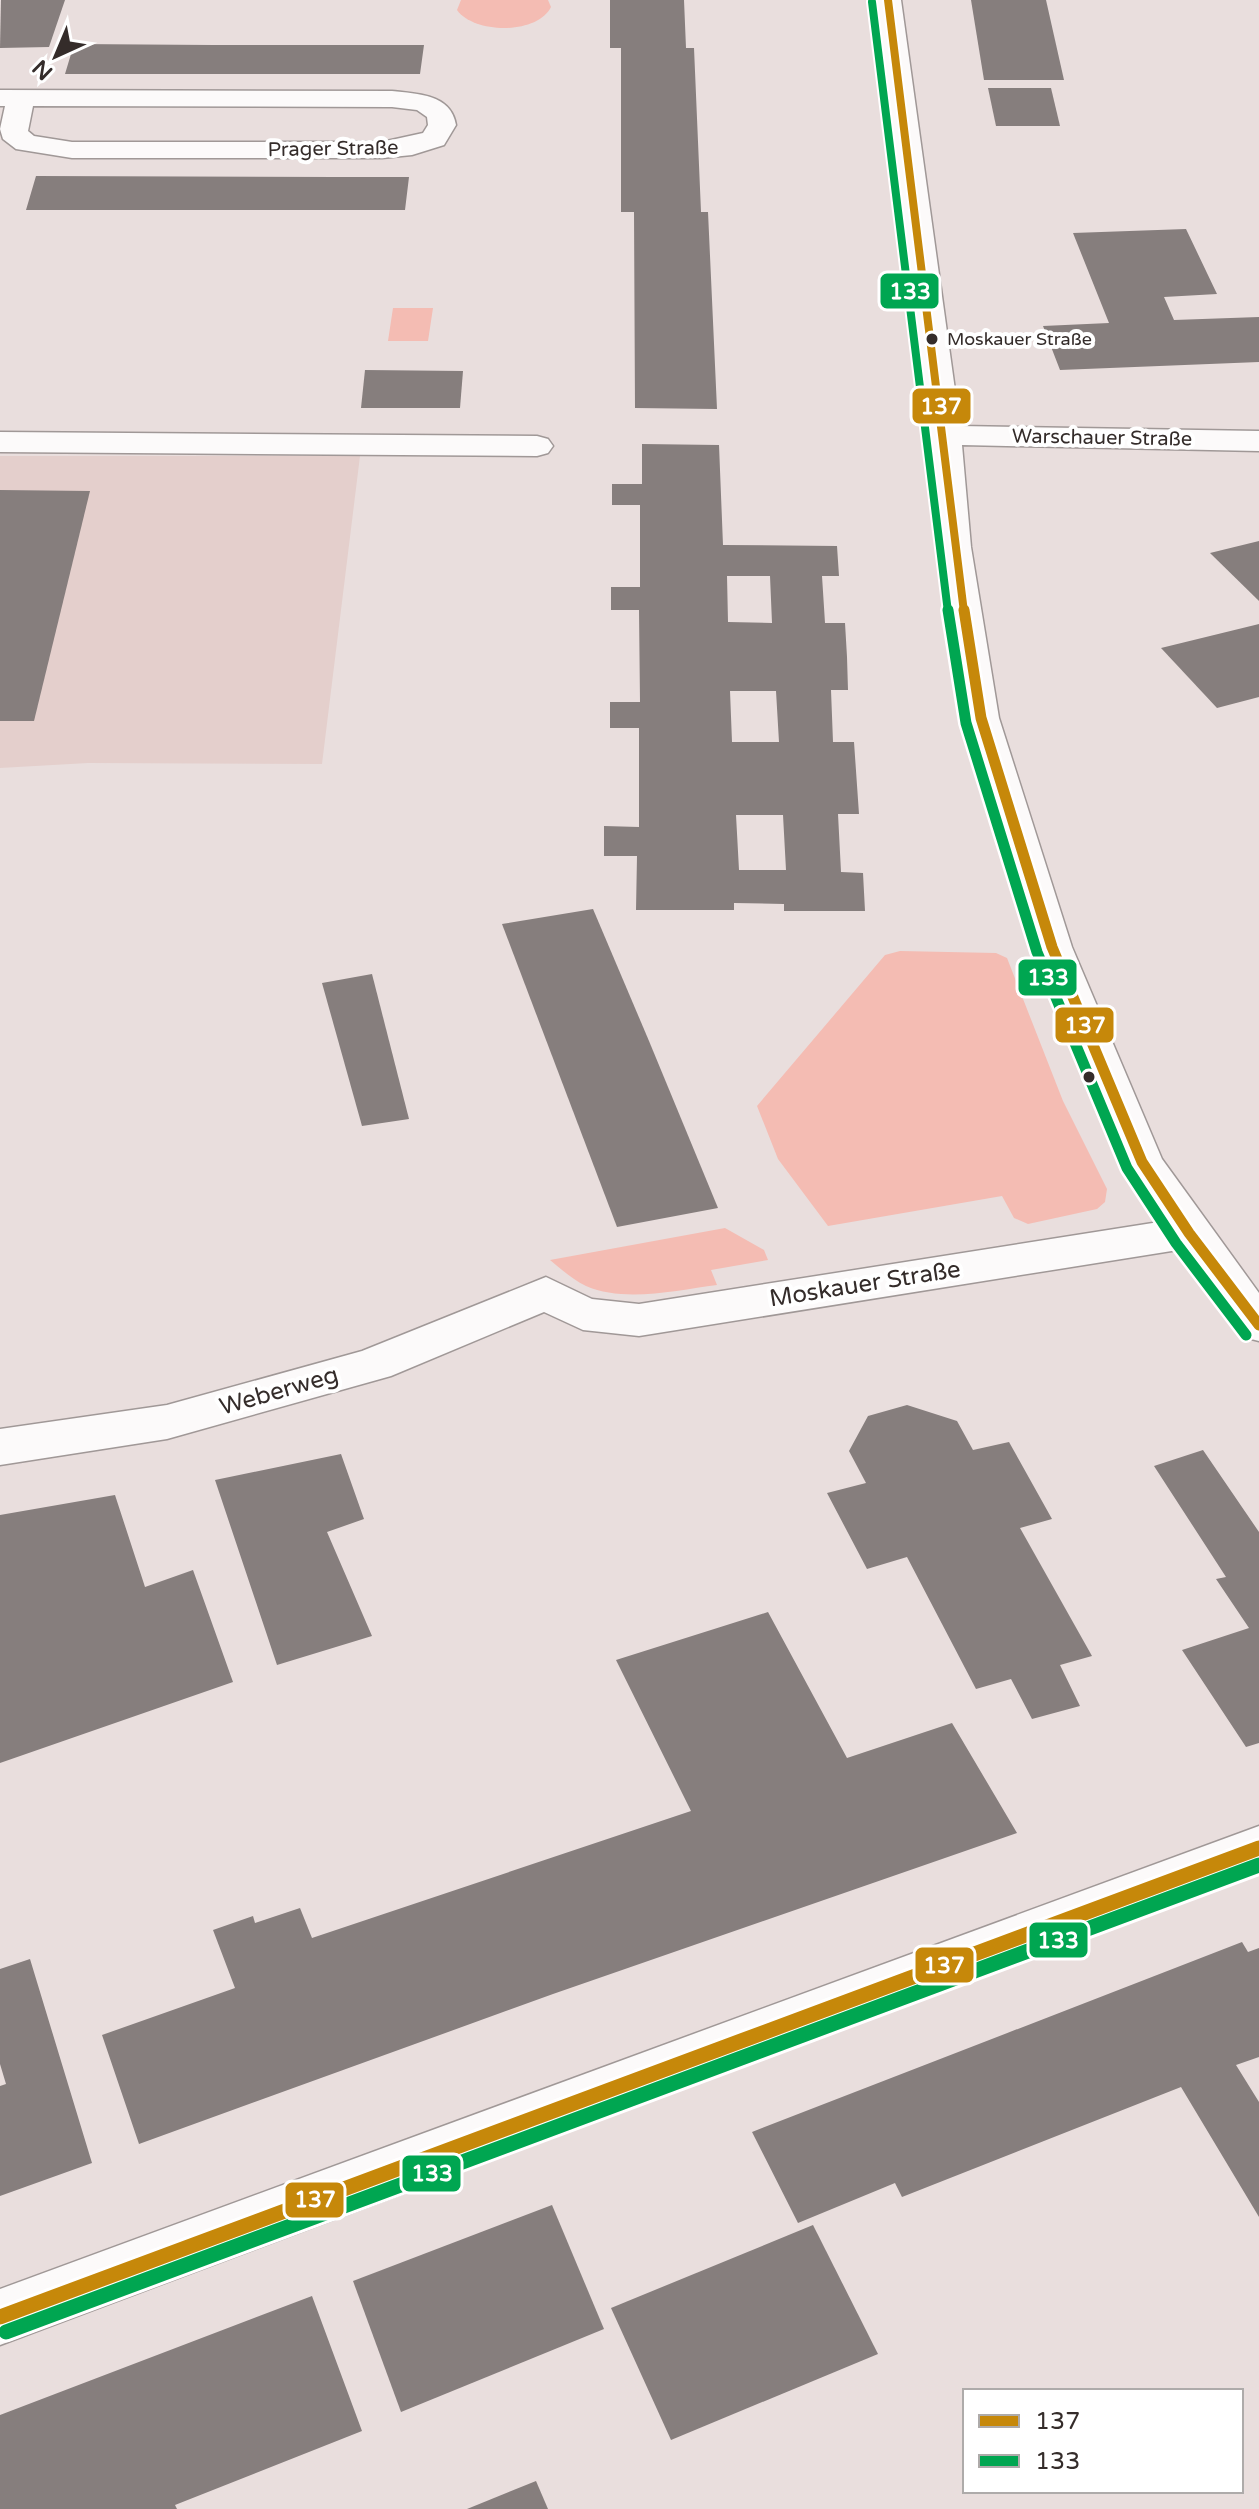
<svg xmlns="http://www.w3.org/2000/svg" width="1259" height="2509" font-family="'Varela Round',sans-serif">
<style>
.built{fill:#e4cfcc}
.green{fill:#f4bcb3}
.building{fill:#867e7d;fill-rule:evenodd}
.lines{fill:none;stroke-linecap:round;stroke-linejoin:round}
.minor-casing{stroke:#a09897;stroke-width:3}
.minor{fill:#fcfafa;fill-rule:evenodd}
.bus-1-far2-casing{stroke:#fff;stroke-width:12}
.bus-1-far1-casing{stroke:#fff;stroke-width:16}
.bus-1-casing{stroke:#fff;stroke-width:21}
.bus-2-far2-casing{stroke:#fff;stroke-width:12}
.bus-2-far1-casing{stroke:#fff;stroke-width:16}
.bus-2-casing{stroke:#fff;stroke-width:21}
.bus-1-far2{stroke:#c6880a;stroke-width:8}
.bus-1-far1{stroke:#c6880a;stroke-width:11}
.bus-1{stroke:#c6880a;stroke-width:15}
.bus-2-far2{stroke:#00a651;stroke-width:8}
.bus-2-far1{stroke:#00a651;stroke-width:11}
.bus-2{stroke:#00a651;stroke-width:15}
.bus-dot{fill:#342c2a;stroke:#fff;stroke-width:3}
.labels{text-anchor:middle;dominant-baseline:central;stroke-width:8;stroke-linejoin:round;paint-order:stroke}
.far-bus-label{font-size:18px;fill:#342c2a;stroke:#fff;text-anchor:start}
.far-street-label{font-size:20px;fill:#342c2a;stroke:#fff}
.street-label{font-size:24px;fill:#342c2a;stroke:#fff}
.line-badge{stroke:#fff;stroke-width:3}
.badge-label{font-size:22px;text-anchor:middle;font-weight:bold;fill:#fff}
</style>
<rect width="100%" height="100%" fill="#e9dedd"/>
<polygon class="built" points="0,456 360,456 322,764 88,763 0,768"/>
<g class="green">
<path d="M461 0H548L551 7C537 35 474 34 457 10Z"/>
<polygon points="393,308 433,308 428,341 388,341"/>
<polygon points="900,951 996,953 1007,958 1063,1101 1107,1189 1105,1202 1097,1209 1028,1224 1014,1218 1002,1196 828,1226 778,1159 757,1106 885,955"/>
<path d="M725 1228 764 1250 768 1260 711 1270 717 1285C677 1290 625 1303 586 1286 573 1280 561 1269 550 1260Z"/>
</g>
<g class="building">
<polygon points="1,0 65,0 49,47 0,48"/>
<polygon points="610,0 684,0 686,48 694,48 701,212 708,212 717,409 635,408 634,212 621,212 621,48 610,48"/>
<polygon points="971,0 1046,0 1064,80 984,80"/>
<polygon points="74,44 212,45 424,45 420,74 65,74"/>
<polygon points="988,88 1051,88 1060,126 996,126"/>
<polygon points="36,176 334,177 409,177 405,210 26,210"/>
<polygon points="1186,229 1217,294 1164,297 1174,320 1259,317 1259,362 1060,370 1043,326 1109,323 1073,233"/>
<polygon points="365,370 463,371 460,408 361,408"/>
<path d="M642 444 719 445 723 545 837 546 839 576H822L825 623H845L847 657 848 690H831L833 742H854L859 814H838L841 872 863 873 865 911H784V904L734 903V910H636L637 856H604V826L639 827V728H610V702H640L639 610H611V587H640V505H612V484H642ZM727 576H770L772 623 728 622ZM730 691H776L779 742H732ZM736 815H783L786 870H739Z"/>
<polygon points="0,490 90,491 34,721 0,721"/>
<polygon points="1259,541 1259,601 1210,553"/>
<polygon points="1259,624 1259,697 1217,708 1161,648"/>
<polygon points="593,909 649,1041 718,1208 617,1227 502,924"/>
<polygon points="372,974 409,1119 362,1126 322,983"/>
<polygon points="907,1405 957,1421 973,1450 1009,1442 1052,1519 1020,1528 1092,1656 1060,1665 1080,1706 1032,1719 1011,1679 976,1689 907,1557 867,1569 827,1493 866,1483 849,1451 868,1416"/>
<polygon points="1203,1450 1259,1532 1259,1743 1246,1747 1182,1650 1249,1628 1216,1579 1226,1577 1154,1466"/>
<polygon points="341,1454 364,1519 327,1532 372,1636 277,1665 215,1480"/>
<polygon points="115,1495 145,1587 193,1570 233,1682 0,1763 0,1515"/>
<polygon points="768,1612 847,1758 952,1723 1017,1833 553,1994 139,2144 102,2035 235,1988 213,1930 253,1916 255,1923 300,1908 312,1938 691,1811 616,1660"/>
<polygon points="1242,1942 1248,1952 1259,1948 1259,2057 1236,2065 1259,2102 1259,2217 1181,2087 902,2197 895,2183 798,2223 752,2132"/>
<polygon points="30,1959 92,2163 0,2196 0,2086 6,2084 0,2064 0,1969"/>
<polygon points="552,2205 604,2329 401,2412 353,2281"/>
<polygon points="813,2225 878,2354 671,2440 611,2308"/>
<polygon points="312,2296 362,2431 175,2505 177,2509 0,2509 0,2415"/>
<polygon points="536,2481 548,2509 467,2509"/>
</g>
<g class="lines">
<defs>
<g id="minor">
<polygon points="875,0 901,0 960,426 1259,431 1259,451 962,445 971,547 999,718 1072,947 1162,1159 1259,1293 1259,1341 1243,1337 1178,1250 639,1336 583,1330 544,1312 391,1376 167,1439 0,1465 0,1429 167,1405 362,1351 546,1277 592,1299 639,1304 1159,1222 1121,1162 1032,947 963,718 937,547 929,435"/>
<path d="M0 90 392 91C418 94 451 94 456 125L444 145 412 155 382 158H72L16 149 3 139 0 129 5 106H0ZM33 106 392 107 417 110 427 117 428 125 423 133 382 142H72L34 136 28 131Z"/>
<polygon points="0,432 537,436 548,439 553,446 548,453 537,456 0,452"/>
<polygon points="1259,1826 1259,1871 0,2345 0,2289"/>
</g>
</defs>
<use href="#minor" class="minor-casing"/>
<use href="#minor" class="minor"/>
<defs>
<polyline id="bus-1-far2" points="888,0 964,612"/>
<polyline id="bus-1-far1" points="964,610 981,718 1052,947 1142,1162 1189,1233 1259,1325"/>
<polyline id="bus-1" points="0,2317 1259,1848"/>
<polyline id="bus-2-far2" points="872,2 948,612"/>
<polyline id="bus-2-far1" points="948,610 966,723 1037,952 1127,1168 1176,1243 1246,1335"/>
<polyline id="bus-2" points="6,2332 1259,1865"/>
</defs>
<use href="#bus-1-far2" class="bus-1-far2-casing"/>
<use href="#bus-1-far1" class="bus-1-far1-casing"/>
<use href="#bus-1" class="bus-1-casing"/>
<use href="#bus-2-far2" class="bus-2-far2-casing"/>
<use href="#bus-2-far1" class="bus-2-far1-casing"/>
<use href="#bus-2" class="bus-2-casing"/>
<use href="#bus-1-far2" class="bus-1-far2"/>
<use href="#bus-1-far1" class="bus-1-far1"/>
<use href="#bus-1" class="bus-1"/>
<use href="#bus-2-far2" class="bus-2-far2"/>
<use href="#bus-2-far1" class="bus-2-far1"/>
<use href="#bus-2" class="bus-2"/>
</g>
<g class="bus-dot">
<circle cx="932" cy="339" r="7"/>
<circle cx="1089" cy="1077" r="7"/>
</g>
<g class="labels">
<g class="far-bus-label">
<text x="947" y="339">Moskauer Straße</text>
</g>
<g class="far-street-label">
<text transform="translate(333 149) rotate(-1)">Prager Straße</text>
<text transform="translate(1102 438) rotate(1)">Warschauer Straße</text>
</g>
<g class="street-label">
<text transform="translate(865 1284) rotate(-9)">Moskauer Straße</text>
<text transform="translate(279 1391) rotate(-16)">Weberweg</text>
</g>
</g>
<g class="line-badge">
<rect x="879" y="272" width="61" height="38" rx="8" fill="#00a651"/>
<rect x="911" y="387" width="61" height="38" rx="8" fill="#c6880a"/>
<rect x="1017" y="958" width="61" height="39" rx="8" fill="#00a651"/>
<rect x="1054" y="1006" width="61" height="38" rx="8" fill="#c6880a"/>
<rect x="1028" y="1921" width="61" height="38" rx="8" fill="#00a651"/>
<rect x="914" y="1946" width="61" height="38" rx="8" fill="#c6880a"/>
<rect x="401" y="2154" width="61" height="39" rx="8" fill="#00a651"/>
<rect x="284" y="2181" width="61" height="38" rx="8" fill="#c6880a"/>
</g>
<g class="badge-label">
<text x="910" y="299">133</text>
<text x="941" y="414">137</text>
<text x="1048" y="985">133</text>
<text x="1085" y="1033">137</text>
<text x="1058" y="1948">133</text>
<text x="944" y="1973">137</text>
<text x="432" y="2181">133</text>
<text x="315" y="2207">137</text>
</g>
<rect x="963" y="2389" width="280" height="104" fill="#ffffff" stroke="#aeabaa" stroke-width="2"/>
<rect x="979" y="2415" width="40" height="12" fill="#c6880a" stroke="#aeabaa" stroke-width="2"/>
<text x="1035" y="2429" font-size="24" fill="#342c2a">137</text>
<rect x="979" y="2455" width="40" height="12" fill="#00a651" stroke="#aeabaa" stroke-width="2"/>
<text x="1035" y="2469" font-size="24" fill="#342c2a">133</text>
<g transform="translate(56 56) rotate(224)" stroke="#ffffff" stroke-width="6" paint-order="stroke">
<path d="M0-6L14 30L0 20L-14 30Z" fill="#342c2a"/>
<text y="-12" font-size="22" font-weight="bold" text-anchor="middle" fill="#342c2a">N</text>
</g>
</svg>
